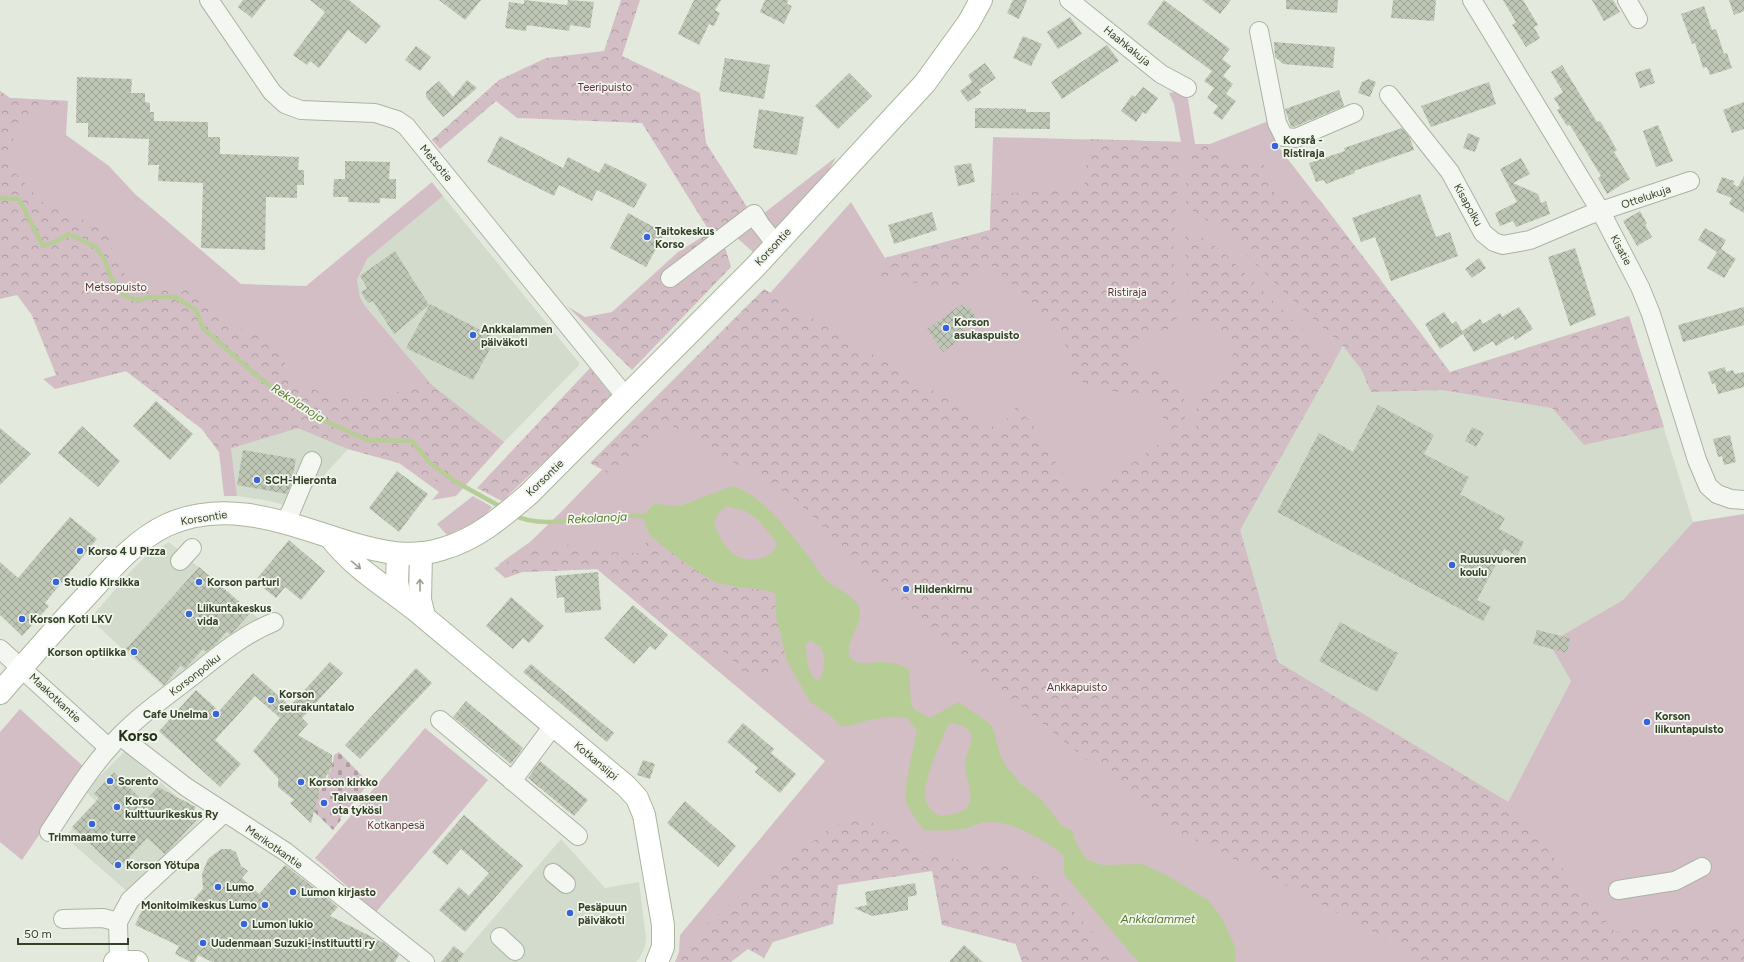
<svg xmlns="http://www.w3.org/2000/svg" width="1744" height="962" font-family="Figtree,sans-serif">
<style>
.built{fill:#d3dbcc}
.green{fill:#d4bec6}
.forest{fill:url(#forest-crowns)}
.cemetery{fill:url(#cemetery-stones)}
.water{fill:#b7cd96;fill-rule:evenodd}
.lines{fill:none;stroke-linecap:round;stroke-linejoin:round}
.stream{stroke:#b7cd96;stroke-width:4.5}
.building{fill:url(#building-cross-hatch)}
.minor-casing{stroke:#abb3a3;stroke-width:20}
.major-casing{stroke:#aab69c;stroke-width:24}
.minor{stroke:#f4f7f1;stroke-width:18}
.major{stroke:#fff;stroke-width:22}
.oneway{stroke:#99a092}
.poi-dot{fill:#3763da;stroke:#f2f6ee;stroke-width:1.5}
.labels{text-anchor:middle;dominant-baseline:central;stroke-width:3.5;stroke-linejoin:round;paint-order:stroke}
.street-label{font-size:11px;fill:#334126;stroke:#f2f6ee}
.park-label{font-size:11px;fill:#5e3240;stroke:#f2f6ee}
.poi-label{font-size:11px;font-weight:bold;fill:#334126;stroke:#f2f6ee;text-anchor:start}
.water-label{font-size:12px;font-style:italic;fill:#58792c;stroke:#f2f6ee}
.district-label{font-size:15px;font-weight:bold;fill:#243218;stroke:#f2f6ee}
</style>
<defs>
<pattern id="forest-crowns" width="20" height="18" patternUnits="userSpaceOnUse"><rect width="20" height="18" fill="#d4bec6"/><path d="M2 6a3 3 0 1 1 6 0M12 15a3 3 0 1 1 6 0" fill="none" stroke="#ad9ca1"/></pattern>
<pattern id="cemetery-stones" width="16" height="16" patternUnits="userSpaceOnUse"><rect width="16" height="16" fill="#d4bec6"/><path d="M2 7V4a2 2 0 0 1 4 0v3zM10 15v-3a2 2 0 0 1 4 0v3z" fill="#ad9ca1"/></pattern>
<pattern id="building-cross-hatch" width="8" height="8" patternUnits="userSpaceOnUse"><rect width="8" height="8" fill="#bec6b5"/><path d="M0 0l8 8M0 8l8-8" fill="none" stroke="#9ba293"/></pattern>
</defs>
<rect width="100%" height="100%" fill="#e4e9de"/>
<g class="built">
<polygon points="443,196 580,364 504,442 433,386 365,306 360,297 357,280 367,259"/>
<polygon points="1381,280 1450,372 1629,316 1693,522 1623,600 1549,643 1571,681 1508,802 1278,662 1240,530 1293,433"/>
<polygon points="298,428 348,449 294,508 270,501 237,496 231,448"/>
<polygon points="169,542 258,618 164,687 90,619 130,572 145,557"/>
<polygon points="125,751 184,803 205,815 129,893 65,837 97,802 87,793 97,779"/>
<polygon points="561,839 605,888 639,882 646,937 645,947 639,959 636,962 456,962"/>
</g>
<g class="green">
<polygon points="0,91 10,98 68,101 66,135 109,166 135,194 241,284 306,286 432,182 443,196 367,259 357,280 360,297 365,306 433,386 504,442 456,496 432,500 439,492 399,463 348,449 298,428 231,448 237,496 224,496 219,452 202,429 126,371 55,389 43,379 60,374 63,357 17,295 0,299"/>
<polygon points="1183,91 1188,99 1195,144 1210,144 1271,120 1277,145 1381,280 1293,433 1240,530 1278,662 1508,802 1571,681 1549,643 1623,600 1693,522 1744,514 1744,962 1022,962 989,865 808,851 730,962 675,962 679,952 680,935 825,761 597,569 522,572 505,578 499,564 530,542 561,512 741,326 851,202 885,258 990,230 993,137 1181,142 1174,104 1169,93"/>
<polygon points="836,157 826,176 774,229 763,214"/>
<polygon points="749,226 766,239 753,252 736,237"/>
<polygon points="473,496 492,507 481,520 447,535 437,524"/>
<polygon points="20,709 85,768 22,860 0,842 0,732"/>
<polygon points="425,728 488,780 376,912 315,858"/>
</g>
<g class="forest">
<polygon points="621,0 640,0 622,56 700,93 706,143 747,207 721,234 731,267 632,370 567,306 585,317 612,312 678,252 710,232 642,123 517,118 496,101 440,149 432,140 499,80 546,58 604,51"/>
<polygon points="0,91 10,98 68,101 19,120 6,163 42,202 105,229 119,267 137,289 187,289 227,325 260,334 281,354 291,379 331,397 375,399 428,382 504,442 459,492 399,463 348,449 298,428 219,452 202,429 126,371 61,387 22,291 0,296"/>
<polygon points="1089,139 1181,142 1173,250 1177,326 1146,336 1129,346 1133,368 1157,371 1180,387 1184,393 1185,418 1171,436 1196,430 1197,394 1215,386 1231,371 1233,351 1224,333 1199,321 1191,323 1186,274 1185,226 1223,252 1335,361 1240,530 1278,662 1508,802 1615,932 1692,925 1744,929 1744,962 1423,962 1401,947 1261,872 1174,830 920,625 796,500 671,425 614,476 590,463 764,289 999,430 1016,407 1031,422 1063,474 1071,482 1081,487 1090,488 1108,481 1170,436 1161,412 1151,397 1092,388 1069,374 1066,346 1034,304 990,264 965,291 919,283 876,279 885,258 990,230 991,194 1084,189"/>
<polygon points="1195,144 1210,144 1228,166 1262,161 1277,200 1319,199 1450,372 1629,316 1664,427 1584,445 1552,408 1442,390 1371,392 1361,369 1343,346 1282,290 1221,230 1186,206 1186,179"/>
<polygon points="590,368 613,397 502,501 477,488"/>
<polygon points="650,535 676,556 717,583 743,589 765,589 775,594 776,617 787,661 760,677 748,677 718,646 704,658 597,569 522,572 505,578 494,568 529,552 567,545 608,552 640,553"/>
<polygon points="858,814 916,850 955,859 1010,866 1045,880 1120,962 1022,962 1016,944 942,925 932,871 838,885 833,924 773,942 764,958 748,949 731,962 675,962 704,926 758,879 786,862 829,829"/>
</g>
<path class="cemetery" d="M339 752 369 783 340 819 341 820 333 830 305 803C322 794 332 774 334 755Z"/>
<path class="water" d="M732 486C760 493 789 531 807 554 813 562 819 574 827 581 837 589 850 593 858 605 868 620 839 647 852 659 861 667 872 661 883 662 892 662 902 665 909 669L911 702 914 709 930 718 958 702 988 722 994 730 1000 755 1006 766 1021 784 1042 800 1062 826 1073 831 1075 841 1086 859 1102 865 1142 864 1168 876 1208 900 1223 920 1236 949 1235 962H1138L1064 874V855C1045 841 1010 819 985 822 979 823 973 826 968 828 954 831 938 831 924 830 918 822 911 814 907 804 902 790 914 746 917 731L907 718C892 716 877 718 862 722 855 724 849 727 841 726L832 717 810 702 787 661 776 617 775 594C758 586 737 589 718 583 707 580 660 545 651 536 647 532 645 522 643 516L654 504 680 506ZM726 506 746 511 758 520 777 543C774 559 748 564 735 555 724 547 719 536 714 524L717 515ZM811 641 821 647C825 659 826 670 818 681 807 675 807 657 806 647V644ZM949 723C955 724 965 725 969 731 975 739 968 749 966 757 961 774 978 798 966 808 960 814 948 815 940 816 932 812 927 807 925 797 923 781 942 739 949 723Z"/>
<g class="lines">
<g class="stream">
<polyline points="0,198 19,199 43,246 57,241 69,234 96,247 105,261 112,280 126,297 139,300 149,297 175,297 196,310 203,328 255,374 283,396 319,418 367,440 412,441 430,463 456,482 503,508"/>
<path d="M514 515C539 529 581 518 609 516 620 515 632 516 643 516"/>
</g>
</g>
<g class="building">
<polygon points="243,0 266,0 252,18 238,7"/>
<polygon points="310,0 349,0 381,26 366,44 348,30 319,68 310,61 307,65 293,55 325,12"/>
<polygon points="439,0 481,0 465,20"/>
<polygon points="524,0 567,5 568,0 594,2 590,28 570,25 569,31 527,25 526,31 505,28 509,2 524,4"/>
<polygon points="694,0 721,0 715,10 720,13 714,26 709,24 699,45 678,34"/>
<polygon points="765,0 788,0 787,4 792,6 784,24 760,12"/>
<polygon points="1013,0 1027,0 1019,19 1007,13"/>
<polygon points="1164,0 1230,49 1222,59 1231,66 1223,76 1233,84 1226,94 1236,101 1222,120 1213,113 1218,106 1207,98 1214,88 1204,81 1212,71 1147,24"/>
<polygon points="1202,0 1231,0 1220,14"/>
<polygon points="1286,0 1338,0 1337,13 1286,9"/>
<polygon points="1393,0 1436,0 1434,21 1391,18"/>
<polygon points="1503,0 1523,0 1538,25 1534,27 1540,38 1526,47 1512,25 1516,22"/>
<polygon points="1592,0 1613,0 1620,12 1604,21"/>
<polygon points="1729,0 1744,0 1744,11 1734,15"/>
<polygon points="1704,6 1712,30 1716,29 1724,54 1727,53 1732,68 1710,75 1707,67 1703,68 1695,43 1692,44 1681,14"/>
<polygon points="1070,17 1082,34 1058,49 1047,32"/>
<polygon points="1023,36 1042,44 1031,66 1013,58"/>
<polygon points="1274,42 1335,47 1333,68 1283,64 1275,57"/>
<polygon points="1107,45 1119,61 1062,99 1051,82"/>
<polygon points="416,46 431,57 420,71 405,60"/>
<polygon points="725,58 770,65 764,99 719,91"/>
<polygon points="985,63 996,78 979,90 981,93 968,102 960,91 972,82 968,75"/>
<polygon points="1562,65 1597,122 1600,121 1617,150 1614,152 1630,179 1607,194 1598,178 1601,176 1570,125 1567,126 1557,110 1560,108 1554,98 1563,92 1551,72"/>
<polygon points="1650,68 1655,83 1640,88 1635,73"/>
<polygon points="849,73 872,96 838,129 815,106"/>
<polygon points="77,77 132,79 131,93 145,93 145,102 150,103 150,112 154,112 154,121 208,122 208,137 220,137 220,154 299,157 298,170 304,170 304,185 297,185 297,198 266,197 265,250 201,248 203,183 158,181 159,165 148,165 149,139 88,137 88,123 76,123"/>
<polygon points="1369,79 1376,82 1370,97 1358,93 1362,82"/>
<polygon points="467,80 477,88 443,117 426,97 426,92 439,81 453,97"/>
<polygon points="1489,82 1496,104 1431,127 1421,106"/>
<polygon points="1143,87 1158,98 1146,114 1143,112 1136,122 1121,111 1132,95 1135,97"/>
<polygon points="1339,90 1344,106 1294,127 1291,127 1285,109"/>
<polygon points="1744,102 1744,129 1732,133 1723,110"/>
<polygon points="975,108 1026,109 1026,112 1050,112 1050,129 975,128"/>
<polygon points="759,109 804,117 797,155 753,148"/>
<polygon points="1658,125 1673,161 1656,167 1643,131"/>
<polygon points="1402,128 1410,138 1414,150 1354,171 1355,173 1326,184 1324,180 1316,182 1309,163 1345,151 1344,148"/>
<polygon points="1468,133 1480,138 1475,152 1463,148"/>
<polygon points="500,136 563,168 568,157 599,173 605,163 647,184 634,208 597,190 592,201 559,185 554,196 487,162"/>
<polygon points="1521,158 1530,174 1513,183 1538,194 1541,203 1546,201 1550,214 1516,227 1513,221 1500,226 1495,213 1517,202 1500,169"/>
<polygon points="345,161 390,162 389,179 396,179 396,199 380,198 380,203 348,202 348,197 333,197 334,179 345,179"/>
<polygon points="971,163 975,182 958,186 954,166"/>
<polygon points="1744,176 1744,213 1729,204 1732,198 1716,192 1722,177 1734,181 1733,184 1738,187"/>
<polygon points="1420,194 1436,237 1450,232 1458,256 1391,281 1375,237 1361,242 1352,218"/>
<polygon points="1640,211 1647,224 1645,225 1652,237 1637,246 1623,221"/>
<polygon points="932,212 937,230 894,244 888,225"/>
<polygon points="628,213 665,233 646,267 610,248"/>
<polygon points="1705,228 1726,240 1721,249 1736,259 1724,278 1707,268 1717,252 1698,240"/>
<polygon points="1575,248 1596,315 1570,326 1548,257"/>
<polygon points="395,251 429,305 394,334 373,301 368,303 361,292 367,288 360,276"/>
<polygon points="1479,258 1486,268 1472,278 1465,269"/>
<polygon points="430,304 496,338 473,380 406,348"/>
<polygon points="962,304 965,308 968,306 976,317 963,327 968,334 943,352 927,329"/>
<polygon points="1519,307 1533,329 1515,340 1513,336 1496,346 1493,341 1474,352 1463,334 1440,349 1425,324 1444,312 1452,324 1456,321 1462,331 1480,319 1483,324 1500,313 1502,317"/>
<polygon points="1744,307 1744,325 1683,342 1678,325"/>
<polygon points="1725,367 1726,372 1733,370 1735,374 1744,372 1744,387 1718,394 1715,383 1712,384 1708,372"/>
<polygon points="156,401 193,434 170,460 133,426"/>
<polygon points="1378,405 1434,435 1424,454 1469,477 1460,494 1505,518 1499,529 1524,542 1517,556 1504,549 1477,600 1491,607 1483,621 1277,512 1319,433 1353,452"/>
<polygon points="82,426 120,461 98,487 58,453"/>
<polygon points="1472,427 1484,433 1476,447 1465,441"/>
<polygon points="0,428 31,454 0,485"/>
<polygon points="1730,435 1736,462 1724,465 1722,456 1718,457 1713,439"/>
<polygon points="243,450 296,459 292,481 287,494 237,485"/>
<polygon points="397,471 428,494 399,532 369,508"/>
<polygon points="70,517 97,539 45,603 49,606 22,636 0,615 0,562 18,578"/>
<polygon points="289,540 325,571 301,600 285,587 276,598 255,581"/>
<polygon points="199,567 251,612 233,632 230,634 227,631 215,645 206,652 203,649 185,669 181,665 164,685 126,649"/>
<polygon points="598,572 601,610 565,613 564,597 557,598 555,576"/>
<polygon points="511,597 544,626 529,643 523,638 513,649 486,626"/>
<polygon points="633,605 668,635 655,650 650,646 634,664 604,638"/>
<polygon points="1340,622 1398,653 1377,692 1319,661"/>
<polygon points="1537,630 1570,638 1567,653 1533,644"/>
<polygon points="330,662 343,673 302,718 308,724 298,735 332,755 332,770 330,768 329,775 327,774 323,786 321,784 311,823 290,803 294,800 278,787 278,778 253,751 280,718 255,696 215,740 241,764 220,787 159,731 196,690 219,711 253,673 290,706"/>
<polygon points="531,664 614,733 607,742 523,672"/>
<polygon points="416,668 432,683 360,759 345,745"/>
<polygon points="466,701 523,748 511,764 453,717"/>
<polygon points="743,723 774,749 771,753 796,774 780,793 755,772 758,768 727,742"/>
<polygon points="643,760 655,764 650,779 637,775"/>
<polygon points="540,761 588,800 574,816 528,778"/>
<polygon points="114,772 144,802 158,787 196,807 193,811 200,816 165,854 147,838 118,870 72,827 99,798 94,794"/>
<polygon points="685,801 736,846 718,867 667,823"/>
<polygon points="464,815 523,866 465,932 439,910 459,887 469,896 489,873 461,849 447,865 432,852"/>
<polygon points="221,849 230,849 236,852 241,866 248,871 242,878 259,894 285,865 338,907 330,916 384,943 399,955 395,962 212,962 198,955 195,962 191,962 175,954 179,946 135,925 145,904 157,909 160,902 182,912 203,889 202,874 208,859"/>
<polygon points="915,883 917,895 908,897 908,910 872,916 854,908 867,905 865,892"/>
<polygon points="964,945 983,962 949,962"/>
<polygon points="454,946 464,954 458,962 441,962"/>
</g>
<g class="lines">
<defs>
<g id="minor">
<polyline points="209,0 272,92 285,104 301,110 375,113 397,120 406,126 626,397"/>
<polyline points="1069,0 1161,74 1187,88"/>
<polyline points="1472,0 1601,212 1640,287 1651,314 1697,460 1708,486 1717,494 1731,499 1744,500"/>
<polyline points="1627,0 1638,19"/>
<polyline points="1259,31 1277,123 1284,137 1296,138 1354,113"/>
<polyline points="1389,95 1450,172 1483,233 1494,242 1503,245 1530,240 1589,215 1690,181"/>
<polyline points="670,278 754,214 760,224 776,244"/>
<polyline points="284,522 291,511 312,461"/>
<polyline points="180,561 192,548"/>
<polyline points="0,649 109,748"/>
<polyline points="440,720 578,836"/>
<polyline points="120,736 186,787 286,852 425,962"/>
<polyline points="512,781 547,734"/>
<path d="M49 832C68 804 86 773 109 748 133 719 165 698 194 675 219 655 244 634 274 622"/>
<polyline points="553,873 566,884"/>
<polyline points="1618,890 1675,881 1702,867"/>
<polyline points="63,919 103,918 118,922"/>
<polyline points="500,937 515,951"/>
<polyline points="119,961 118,922 130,900 224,813"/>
</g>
<g id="major">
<path d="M330 537C356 571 392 590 424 617 491 673 558 729 626 786L637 798 644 815 663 925V947L657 962"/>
<polyline points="421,553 420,600 424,616"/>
<polyline points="398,554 397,582 400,598"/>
<path d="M0 693C28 660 57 627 87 595 111 569 135 540 167 525 228 497 291 525 350 543 381 552 411 559 442 549 477 539 502 517 529 494L756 266 925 83 969 22 981 0"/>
<polyline points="115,962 137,962"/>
</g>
</defs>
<use href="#minor" class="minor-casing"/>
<use href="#major" class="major-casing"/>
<use href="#minor" class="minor"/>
<use href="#major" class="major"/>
</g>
<defs><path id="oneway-shaft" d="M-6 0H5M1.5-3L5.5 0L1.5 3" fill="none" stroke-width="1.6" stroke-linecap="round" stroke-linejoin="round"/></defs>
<g class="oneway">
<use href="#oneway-shaft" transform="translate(356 565) rotate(39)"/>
<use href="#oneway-shaft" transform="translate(420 585) rotate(-91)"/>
</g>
<g class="poi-dot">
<circle cx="1275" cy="146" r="4"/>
<circle cx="647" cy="237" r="4"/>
<circle cx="946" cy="328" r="4"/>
<circle cx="473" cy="335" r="4"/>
<circle cx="257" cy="480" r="4"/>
<circle cx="80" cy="551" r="4"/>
<circle cx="1452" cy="565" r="4"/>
<circle cx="56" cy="582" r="4"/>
<circle cx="199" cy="582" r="4"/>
<circle cx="906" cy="589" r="4"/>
<circle cx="189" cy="614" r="4"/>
<circle cx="22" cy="619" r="4"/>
<circle cx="134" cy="652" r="4"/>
<circle cx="271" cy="700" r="4"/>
<circle cx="216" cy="714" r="4"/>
<circle cx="1647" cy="722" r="4"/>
<circle cx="110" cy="781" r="4"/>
<circle cx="301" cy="782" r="4"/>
<circle cx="324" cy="803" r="4"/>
<circle cx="117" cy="807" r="4"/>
<circle cx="92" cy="824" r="4"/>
<circle cx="118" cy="865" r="4"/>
<circle cx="218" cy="887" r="4"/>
<circle cx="293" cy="892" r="4"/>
<circle cx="265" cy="905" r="4"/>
<circle cx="570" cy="913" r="4"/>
<circle cx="244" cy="924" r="4"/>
<circle cx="203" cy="943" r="4"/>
</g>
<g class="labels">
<g class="street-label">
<text transform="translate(1127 46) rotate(39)">Haahkakuja</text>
<text transform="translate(436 163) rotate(50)">Metsotie</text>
<text transform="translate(1646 197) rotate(-19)">Ottelukuja</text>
<text transform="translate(1468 205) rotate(61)">Kisapolku</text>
<text transform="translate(773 247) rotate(-47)">Korsontie</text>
<text transform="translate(1621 250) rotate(62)">Kisatie</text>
<text transform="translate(545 478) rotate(-44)">Korsontie</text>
<text transform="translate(204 518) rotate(-9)">Korsontie</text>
<text transform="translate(195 675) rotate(-38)">Korsonpolku</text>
<text transform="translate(55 698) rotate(43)">Maakotkantie</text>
<text transform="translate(596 761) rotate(40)">Kotkansiipi</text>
<text transform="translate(274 847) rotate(35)">Merikotkantie</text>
</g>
<g class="park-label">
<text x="605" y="87">Teeripuisto</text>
<text x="116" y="287">Metsopuisto</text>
<text x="1127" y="292">Ristiraja</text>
<text x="1077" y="687">Ankkapuisto</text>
<text x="396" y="825">Kotkanpesä</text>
</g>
<g class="poi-label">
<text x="1283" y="140">Korsrå -<tspan x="1283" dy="13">Ristiraja</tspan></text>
<text x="655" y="231">Taitokeskus<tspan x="655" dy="13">Korso</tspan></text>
<text x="954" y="322">Korson<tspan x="954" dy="13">asukaspuisto</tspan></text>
<text x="481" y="329">Ankkalammen<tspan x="481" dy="13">päiväkoti</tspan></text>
<text x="265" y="480">SCH-Hieronta</text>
<text x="88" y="551">Korso 4 U Pizza</text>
<text x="1460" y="559">Ruusuvuoren<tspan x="1460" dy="13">koulu</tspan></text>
<text x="64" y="582">Studio Kirsikka</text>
<text x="207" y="582">Korson parturi</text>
<text x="914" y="589">Hiidenkirnu</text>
<text x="197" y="608">Liikuntakeskus<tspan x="197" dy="13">vida</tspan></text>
<text x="30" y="619">Korson Koti LKV</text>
<text x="126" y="652" text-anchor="end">Korson optiikka</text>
<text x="279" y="694">Korson<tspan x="279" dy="13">seurakuntatalo</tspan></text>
<text x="208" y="714" text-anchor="end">Cafe Unelma</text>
<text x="1655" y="716">Korson<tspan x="1655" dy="13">liikuntapuisto</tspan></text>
<text x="118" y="781">Sorento</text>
<text x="309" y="782">Korson kirkko</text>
<text x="332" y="797">Taivaaseen<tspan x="332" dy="13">ota tykösi</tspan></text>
<text x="125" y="801">Korso<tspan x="125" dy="13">kulttuurikeskus Ry</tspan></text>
<text x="92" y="837" text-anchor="middle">Trimmaamo turre</text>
<text x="126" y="865">Korson Yötupa</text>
<text x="226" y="887">Lumo</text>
<text x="301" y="892">Lumon kirjasto</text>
<text x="257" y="905" text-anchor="end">Monitoimikeskus Lumo</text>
<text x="578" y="907">Pesäpuun<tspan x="578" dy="13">päiväkoti</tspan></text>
<text x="252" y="924">Lumon lukio</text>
<text x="211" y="943">Uudenmaan Suzuki-instituutti ry</text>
</g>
<g class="water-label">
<text transform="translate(298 403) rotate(33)">Rekolanoja</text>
<text transform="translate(597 518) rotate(-3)">Rekolanoja</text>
<text x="1158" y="919">Ankkalammet</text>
</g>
<g class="district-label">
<text x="138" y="736">Korso</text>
</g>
</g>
<path d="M18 938v6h110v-6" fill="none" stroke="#334126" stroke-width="2"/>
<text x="24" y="938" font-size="12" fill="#334126" stroke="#f2f6ee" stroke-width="3" paint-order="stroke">50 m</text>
</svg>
